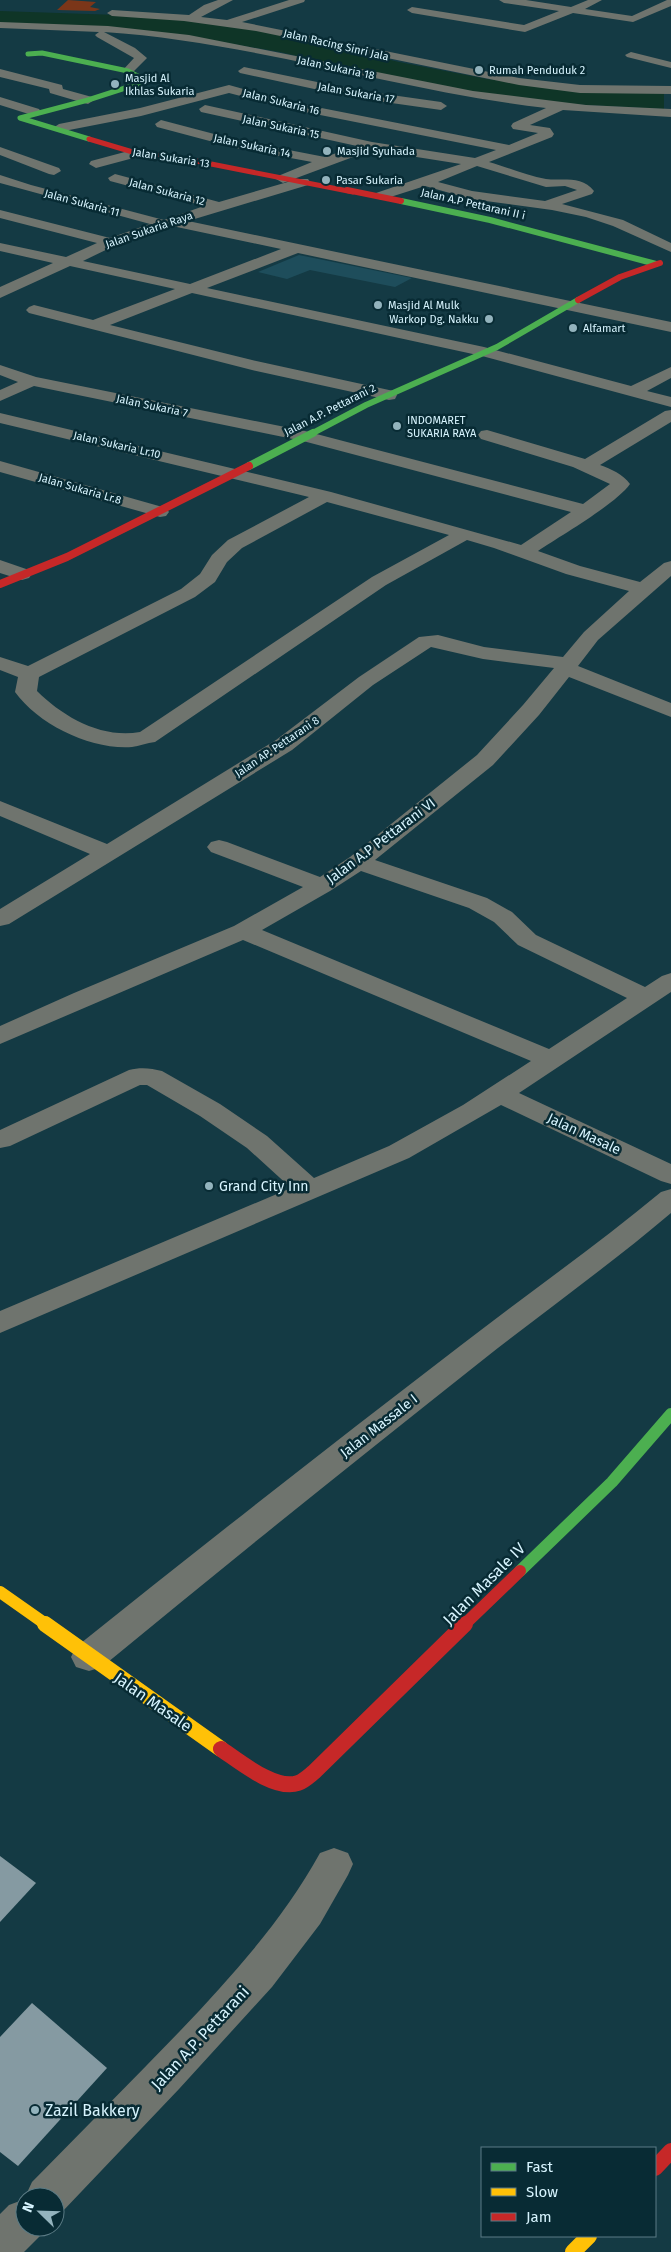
<svg xmlns="http://www.w3.org/2000/svg" width="671" height="2252" font-family="'Fira Sans',sans-serif">
<style>
.built{fill:#1e4d5b}
.green{fill:#7b3619}
.water{fill:#0f3527}
.building{fill:#859aa2}
.lines{fill:none;stroke-linecap:round;stroke-linejoin:round}
.street{fill:#6f746e;fill-rule:evenodd}
.fast-far3{stroke:#4caf50;stroke-width:5}
.fast-far2{stroke:#4caf50;stroke-width:6}
.fast-far1{stroke:#4caf50;stroke-width:8}
.fast{stroke:#4caf50;stroke-width:12}
.slow-far1{stroke:#ffc107;stroke-width:12}
.slow{stroke:#ffc107;stroke-width:16}
.jam-far4{stroke:#c62828;stroke-width:5}
.jam-far3{stroke:#c62828;stroke-width:6}
.jam-far2{stroke:#c62828;stroke-width:8}
.jam-far1{stroke:#c62828;stroke-width:12}
.jam{stroke:#c62828;stroke-width:16}
.poi-dot{fill:#93b3bd;stroke:#082b34;stroke-width:2}
.labels{text-anchor:middle;dominant-baseline:central;stroke-width:5;stroke-linejoin:round;paint-order:stroke}
.far-street-label{font-size:11px;fill:#d7f4fe;stroke:#082b34}
.far-poi-label{font-size:11px;fill:#d7f4fe;stroke:#082b34;text-anchor:start}
.street-label{font-size:14px;fill:#d7f4fe;stroke:#082b34}
.poi-label{font-size:14px;fill:#d7f4fe;stroke:#082b34;text-anchor:start}
.near-street-label{font-size:16px;fill:#d7f4fe;stroke:#082b34}
.near-poi-label{font-size:16px;fill:#d7f4fe;stroke:#082b34;text-anchor:start}
</style>
<rect width="100%" height="100%" fill="#143a44"/>
<polygon class="built" points="299,255 412,278 395,287 310,270 287,279 258,272"/>
<polygon class="green" points="68,0 96,2 90,7 100,9 95,11 57,10"/>
<polygon class="water" points="0,11 118,15 181,20 275,33 399,62 487,79 546,87 664,92 664,109 567,104 480,93 371,73 280,52 210,40 0,23"/>
<g class="building">
<polygon points="0,1856 36,1883 0,1922"/>
<polygon points="32,2003 107,2068 18,2166 0,2152 0,2037"/>
</g>
<g class="lines">
<g class="street">
<polygon points="218,0 233,0 201,17 227,20 289,0 305,0 304,2 242,22 519,78 580,85 671,86 671,94 580,93 519,85 256,31 184,21 112,16 107,13 112,10 189,15 204,5"/>
<polygon points="499,0 526,0 571,7 588,0 602,0 585,9 632,16 667,0 671,0 671,6 633,22 573,13 525,32 412,13 407,10 412,7 524,25 559,11 504,3"/>
<path d="M0 22 108 26 189 35 473 91 586 105 671 109V117L563 110 530 125 550 128 554 134 552 137 489 162C507 167 527 176 546 179 562 181 582 175 594 191L592 194 562 204 623 220 671 243V252L613 226 586 217 552 210 471 199 425 186 381 200 374 196 376 193 461 164 372 150 283 183 276 179 278 176 312 162 236 148 157 127 155 124 161 120 237 140 325 157 357 146 201 112 199 109 205 105 372 142 475 158 496 150 290 109 229 93 141 116 59 132 53 128 59 124 140 108 229 85 291 102 509 145 538 133 513 129 511 126 513 123 546 108C398 91 254 42 104 32L135 48 147 58 132 73 128 75 122 71 134 58 97 37 95 35 99 32 0 28ZM477 166 546 187 565 186 577 190 545 201 472 191 438 182Z"/>
<polygon points="631,52 671,62 671,68 627,57 625,55"/>
<polygon points="244,67 356,90 441,102 447,106 441,110 356,98 240,73 238,71"/>
<polygon points="0,69 62,85 63,89 92,97 94,100 88,104 84,103 50,93 49,89 0,77"/>
<polygon points="0,97 39,109 41,112 35,116 0,105"/>
<polygon points="0,147 59,168 61,171 54,175 49,174 0,155"/>
<polygon points="136,149 141,150 142,153 141,156 96,168 89,164 91,161"/>
<path d="M115 174 219 202 298 179H308L310 182 308 185 188 221 671 322V332L298 253 207 288 484 347 631 386 671 367V378L647 391 671 397V407L482 356 192 293 110 325 252 360 389 390 395 391 397 395 395 399 389 400 252 370 29 313 26 310 29 307 34 305 93 320 175 289 70 266 0 298V287L53 263 0 251V243L66 257 97 243 0 218V210L110 238 150 224 0 183V175L31 185 164 220 204 206 110 181 108 178ZM172 226 281 249 190 284 83 261 116 245Z"/>
<path d="M0 365 36 377 305 431 583 504 610 484 573 467 481 439 478 435 481 431 487 430 585 459 665 411 671 410V422L600 465C611 469 623 474 630 484 616 504 560 536 538 551L580 566 640 582 664 563 671 561V576L598 640 578 666 671 703V717L569 677 539 715 493 765 375 860 487 898 512 912 536 935 645 987 662 976 671 973V992L519 1093 671 1164V1184L661 1181 501 1105 409 1158 0 1333V1311L291 1188 247 1148 200 1116 147 1085H140L10 1146 0 1148V1130L129 1070C140 1067 151 1068 162 1071L220 1104 267 1136 314 1178 389 1146 463 1105 531 1061 243 940 0 1044V1026L74 993 234 926 303 887 211 852 207 847 211 842 219 840 227 842 320 877 350 857 477 755 523 705 554 668 483 659 431 647 373 685 292 750 9 924 0 926V909L90 854 0 816V801L107 844 276 740 359 677 419 637 438 635 484 647 563 657 584 632 629 591 566 574 494 548 467 540 386 585 155 742C147 743 139 746 132 747 91 750 39 725 15 692L18 677 0 670V657L28 666 181 589 200 574 212 555 228 540 309 497 0 423V413L331 492 521 545 571 512 303 441 34 386 0 401V390L18 382 0 375ZM327 502 449 535 372 577 140 732C102 739 63 717 37 691L39 677 195 597 215 582 227 562 242 548ZM361 871 469 908 494 922 518 945 627 998 549 1049 262 930 330 891Z"/>
<polygon points="0,461 166,508 169,512 166,516 160,517 0,472"/>
<polygon points="0,560 29,570 32,574 29,578 22,580 0,573"/>
<path d="M671 1189V1213C611 1264 546 1310 484 1359 355 1461 228 1563 102 1667L89 1671 76 1667 71 1657 76 1647C203 1545 331 1445 460 1346 527 1294 596 1246 661 1192Z"/>
<path d="M334 1848 348 1853 353 1864 348 1875 320 1924 272 1987 179 2089 62 2212 55 2215V2197H25L32 2182C81 2132 131 2082 180 2031 233 1975 283 1920 320 1853Z"/>
<polygon points="25,2199 25,2227 44,2227 41,2235 24,2252 0,2252 0,2214 9,2205"/>
</g>
<polyline class="fast-far3" points="28,54 42,53 128,71 147,81 88,100 20,118 89,139"/>
<g class="fast-far2">
<polyline points="401,201 490,220 656,264"/>
<polyline points="311,434 366,405 497,347 578,300"/>
</g>
<polyline class="fast-far1" points="249,466 313,433"/>
<polyline class="fast" points="520,1571 612,1482 671,1414"/>
<polyline class="slow-far1" points="0,1592 47,1625"/>
<g class="slow">
<polyline points="45,1624 221,1749"/>
<polyline points="573,2252 589,2236"/>
</g>
<polyline class="jam-far4" points="89,139 136,153 191,160 353,192"/>
<g class="jam-far3">
<polyline points="347,190 401,201"/>
<polyline points="578,300 620,277 660,263"/>
</g>
<polyline class="jam-far2" points="0,584 67,557 249,466"/>
<polyline class="jam-far1" points="464,1625 520,1571"/>
<g class="jam">
<path d="M221 1749C239 1761 275 1791 298 1783 304 1781 309 1776 314 1772L465 1624"/>
<polyline points="655,2168 671,2151"/>
</g>
</g>
<g class="poi-dot">
<circle cx="479" cy="70" r="5"/>
<circle cx="115" cy="84" r="5"/>
<circle cx="327" cy="151" r="5"/>
<circle cx="326" cy="180" r="5"/>
<circle cx="378" cy="305" r="5"/>
<circle cx="489" cy="319" r="5"/>
<circle cx="573" cy="328" r="5"/>
<circle cx="397" cy="426" r="5"/>
<circle cx="209" cy="1186" r="5"/>
<circle cx="35" cy="2110" r="5"/>
</g>
<g class="labels">
<g class="far-street-label">
<text transform="translate(336 45) rotate(13)">Jalan Racing Sinri Jala</text>
<text transform="translate(336 68) rotate(12)">Jalan Sukaria 18</text>
<text transform="translate(356 93) rotate(10)">Jalan Sukaria 17</text>
<text transform="translate(281 102) rotate(14)">Jalan Sukaria 16</text>
<text transform="translate(281 127) rotate(12)">Jalan Sukaria 15</text>
<text transform="translate(252 146) rotate(12)">Jalan Sukaria 14</text>
<text transform="translate(171 158) rotate(9)">Jalan Sukaria 13</text>
<text transform="translate(167 192) rotate(15)">Jalan Sukaria 12</text>
<text transform="translate(82 203) rotate(15)">Jalan Sukaria 11</text>
<text transform="translate(473 204) rotate(13)">Jalan A.P Pettarani II i</text>
<text transform="translate(149 230) rotate(-19)">Jalan Sukaria Raya</text>
<text transform="translate(152 406) rotate(12)">Jalan Sukaria 7</text>
<text transform="translate(330 410) rotate(-27)">Jalan A.P. Pettarani 2</text>
<text transform="translate(117 445) rotate(13)">Jalan Sukaria Lr.10</text>
<text transform="translate(80 489) rotate(16)">Jalan Sukaria Lr.8</text>
<text transform="translate(277 747) rotate(-34)">Jalan AP. Pettarani 8</text>
</g>
<g class="far-poi-label">
<text x="489" y="70">Rumah Penduduk 2</text>
<text x="125" y="78">Masjid Al<tspan x="125" dy="13">Ikhlas Sukaria</tspan></text>
<text x="337" y="151">Masjid Syuhada</text>
<text x="336" y="180">Pasar Sukaria</text>
<text x="388" y="305">Masjid Al Mulk</text>
<text x="479" y="319" text-anchor="end">Warkop Dg. Nakku</text>
<text x="583" y="328">Alfamart</text>
<text x="407" y="420">INDOMARET<tspan x="407" dy="13">SUKARIA RAYA</tspan></text>
</g>
<g class="street-label">
<text transform="translate(381 841) rotate(-37)">Jalan A.P Pettarani VI</text>
<text transform="translate(584 1134) rotate(25)">Jalan Masale</text>
<text transform="translate(379 1426) rotate(-38)">Jalan Massale I</text>
</g>
<g class="poi-label">
<text x="219" y="1186">Grand City Inn</text>
</g>
<g class="near-street-label">
<text transform="translate(484 1584) rotate(-45)">Jalan Masale IV</text>
<text transform="translate(153 1702) rotate(35)">Jalan Masale</text>
<text transform="translate(200 2038) rotate(-47)">Jalan A.P. Pettarani</text>
</g>
<g class="near-poi-label">
<text x="45" y="2110">Zazil Bakkery</text>
</g>
</g>
<rect x="481" y="2147" width="175" height="90" fill="#082b34" stroke="#5b7b85"/>
<rect x="491" y="2163" width="25" height="8" fill="#4caf50" stroke="#5b7b85"/>
<text x="526" y="2172" font-size="15" fill="#d7f4fe">Fast</text>
<rect x="491" y="2188" width="25" height="8" fill="#ffc107" stroke="#5b7b85"/>
<text x="526" y="2197" font-size="15" fill="#d7f4fe">Slow</text>
<rect x="491" y="2213" width="25" height="8" fill="#c62828" stroke="#5b7b85"/>
<text x="526" y="2222" font-size="15" fill="#d7f4fe">Jam</text>
<g transform="translate(40 2212) rotate(293)"><circle r="24" fill="#082b34" stroke="#5b7b85"/>
<path d="M0-4L9 19L0 12L-9 19Z" fill="#93b3bd"/>
<text y="-8" font-size="14" font-weight="bold" text-anchor="middle" fill="#d7f4fe">N</text>
</g>
</svg>
